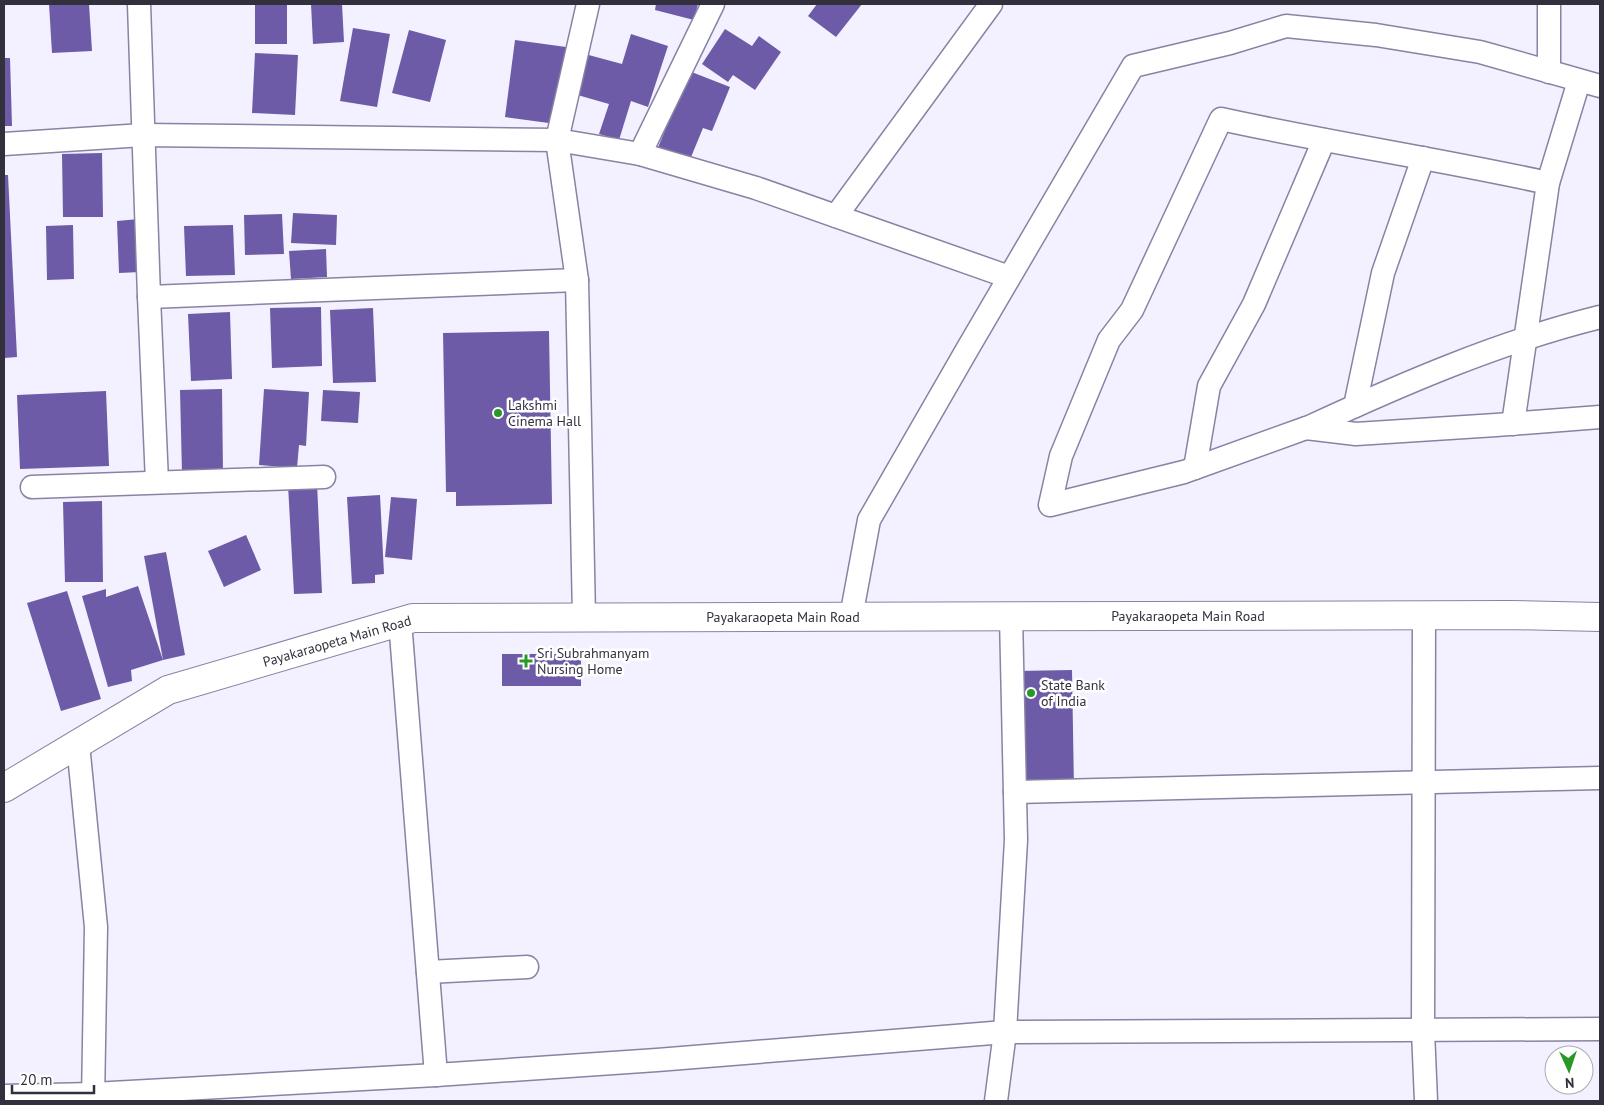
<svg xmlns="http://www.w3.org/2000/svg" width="1604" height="1105" font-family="'PT Sans',sans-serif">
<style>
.building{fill:#6d5ba7}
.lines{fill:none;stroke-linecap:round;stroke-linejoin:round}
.street-casing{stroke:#8883a2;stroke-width:25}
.secondary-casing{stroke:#8883a2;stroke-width:30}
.street{stroke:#fff;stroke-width:22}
.secondary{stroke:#fff;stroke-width:28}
.poi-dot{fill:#299826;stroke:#fff;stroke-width:2}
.labels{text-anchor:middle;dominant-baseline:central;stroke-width:5;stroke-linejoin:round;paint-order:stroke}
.poi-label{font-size:14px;fill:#32303d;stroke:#fff;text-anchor:start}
.street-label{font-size:14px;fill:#32303d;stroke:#fff}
</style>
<rect width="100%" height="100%" fill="#f3f1ff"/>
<g class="building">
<polygon points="49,4 89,4 92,51 52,53"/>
<rect x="255" y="4" width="32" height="40"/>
<polygon points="311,4 342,4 344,42 313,44"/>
<polygon points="656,4 698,4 694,20 655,10"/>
<polygon points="817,4 862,4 836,37 808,16"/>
<polygon points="353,28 390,34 377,107 340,101"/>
<polygon points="725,29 752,46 759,36 781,52 755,90 733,75 728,82 702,64"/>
<polygon points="409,30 446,40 430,102 392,93"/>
<polygon points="631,34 668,46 648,107 631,101 619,140 599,134 609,104 574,94 585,54 622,64"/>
<polygon points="515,40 566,47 556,124 505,117"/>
<polygon points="255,53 298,55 295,115 252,113"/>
<polygon points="4,58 10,58 12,126 4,126"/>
<polygon points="689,71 730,87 712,131 703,128 689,162 657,150"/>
<polygon points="102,153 103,217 63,217 62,154"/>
<polygon points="4,175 8,175 17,357 4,358"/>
<polygon points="293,213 337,215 336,245 291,243"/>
<polygon points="282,214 284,254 245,255 244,215"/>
<polygon points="139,219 140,272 119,273 117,221"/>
<polygon points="73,225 74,279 47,280 46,226"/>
<polygon points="233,225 235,275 186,276 184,226"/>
<polygon points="326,249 327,277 291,279 289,251"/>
<polygon points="321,307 322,366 272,368 270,308"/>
<polygon points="373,308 376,382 333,383 330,310"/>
<polygon points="230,312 232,379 191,381 188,314"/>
<polygon points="549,331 552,504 456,506 456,492 446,492 443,333"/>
<polygon points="222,389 223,473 182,474 180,390"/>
<polygon points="264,389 309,392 306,446 299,445 297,468 259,465"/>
<polygon points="323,390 360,392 358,423 321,421"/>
<polygon points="106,391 109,466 20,469 17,395"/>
<polygon points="317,483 322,593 294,594 288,485"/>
<polygon points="380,495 384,574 375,575 375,583 352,584 347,497"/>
<polygon points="391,497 417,499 412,560 385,557"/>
<polygon points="102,501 103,582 65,582 63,502"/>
<polygon points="246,535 261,570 224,587 208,551"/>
<polygon points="166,552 185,655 163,660 131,670 132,681 108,687 82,596 106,589 106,597 138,586 163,660 144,556"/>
<polygon points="67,591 101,699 61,711 27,603"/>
<rect x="502" y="654" width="79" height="32"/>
<polygon points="1072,670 1074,790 1020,791 1018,671"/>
</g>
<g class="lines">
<defs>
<g id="street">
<polyline points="139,4 149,297 577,280"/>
<polyline points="1549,72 1549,4"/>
<polyline points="4,144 143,135 557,140 640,154 756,188 1009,277"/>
<polyline points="640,154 713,4"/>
<path d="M1548 183C1439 159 1330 143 1221 119L1132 310 1109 340 1061 456 1050 505 1184 472 1306 428 1356 434 1496 425 1600 417"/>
<polyline points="836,216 991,4"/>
<polyline points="149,297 157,482"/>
<polyline points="1355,406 1383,273 1423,158"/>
<polyline points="1513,424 1548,183 1579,81"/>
<path d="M1307 428C1402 384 1499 342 1600 317"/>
<polyline points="1195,468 1209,386 1254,304 1324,140"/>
<polyline points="32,487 324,477"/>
<polyline points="1424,615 1423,1031 1426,1101"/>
<polyline points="584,617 577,280 557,140 588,4"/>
<polyline points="851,617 869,520 968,348 1133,66 1230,43 1286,26 1376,35 1480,52 1600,86"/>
<polyline points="400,621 436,1075"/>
<polyline points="78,744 96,927 93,1101"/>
<polyline points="1015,792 1600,778"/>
<polyline points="428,972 527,967"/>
<polyline points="4,1096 93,1094 436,1075 657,1060 1005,1032 1600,1029"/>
<polyline points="996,1101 1005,1032 1016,840 1011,616"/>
</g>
<polyline id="secondary" points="4,788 168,690 413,618 1509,615 1600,617"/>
</defs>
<use href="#street" class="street-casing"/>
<use href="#secondary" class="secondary-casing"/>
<use href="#street" class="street"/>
<use href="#secondary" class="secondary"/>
</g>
<g class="poi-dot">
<circle cx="498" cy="413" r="5"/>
<path d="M523.5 653.5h5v5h5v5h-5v5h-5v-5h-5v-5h5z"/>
<circle cx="1031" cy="693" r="5"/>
</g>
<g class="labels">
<g class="poi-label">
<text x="508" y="405">Lakshmi<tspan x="508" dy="16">Cinema Hall</tspan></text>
<text x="537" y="653">Sri Subrahmanyam<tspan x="537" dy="16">Nursing Home</tspan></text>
<text x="1041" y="685">State Bank<tspan x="1041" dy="16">of India</tspan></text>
</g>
<g class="street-label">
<text x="1188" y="616">Payakaraopeta Main Road</text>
<text x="783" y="617">Payakaraopeta Main Road</text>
<text transform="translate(337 641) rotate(-16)">Payakaraopeta Main Road</text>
</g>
</g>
<rect width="1604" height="1105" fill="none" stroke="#32303d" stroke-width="10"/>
<g transform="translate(1569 1070) rotate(177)"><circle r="24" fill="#ffffff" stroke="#adacb1"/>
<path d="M0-4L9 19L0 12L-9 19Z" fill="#299826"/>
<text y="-8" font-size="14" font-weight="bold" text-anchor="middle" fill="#32303d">N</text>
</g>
<path d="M12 1085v8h82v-8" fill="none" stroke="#32303d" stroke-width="2.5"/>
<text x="20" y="1085" font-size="15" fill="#32303d" stroke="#ffffff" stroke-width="4" paint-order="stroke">20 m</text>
</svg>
